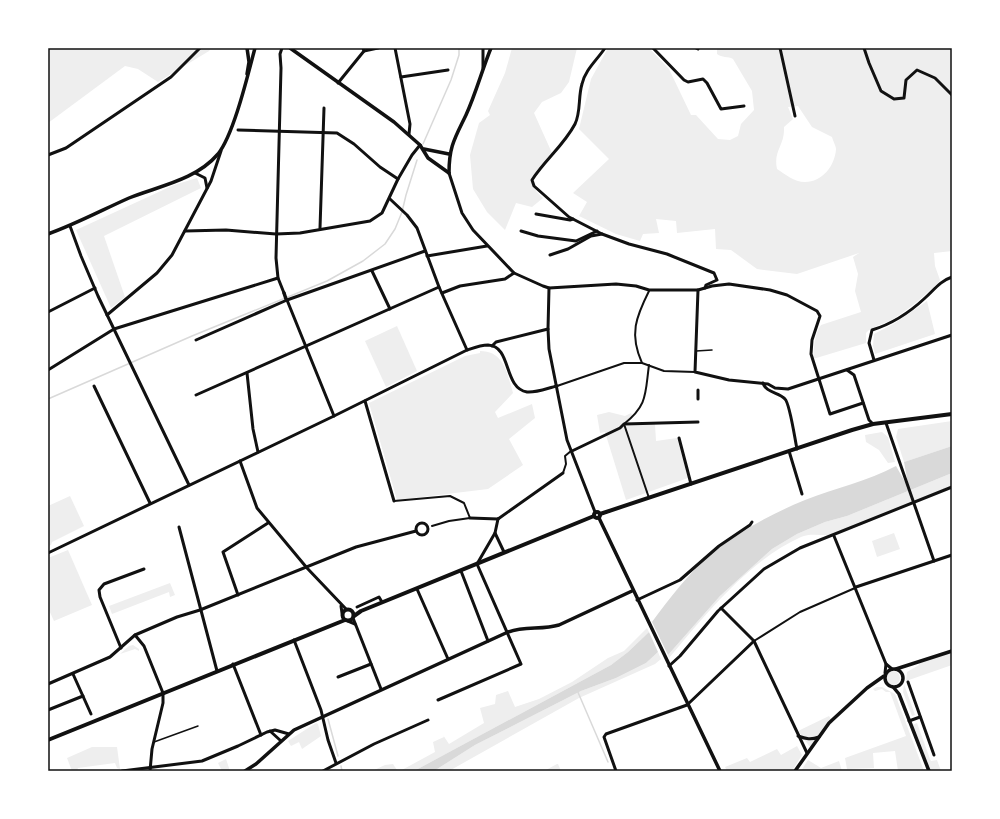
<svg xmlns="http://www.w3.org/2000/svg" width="1000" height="819" font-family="Commissioner,sans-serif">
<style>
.green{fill:#eee;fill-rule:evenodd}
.water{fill:#d9d9d9}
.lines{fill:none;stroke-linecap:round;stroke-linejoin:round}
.stream{stroke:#d9d9d9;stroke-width:1.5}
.service{stroke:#111;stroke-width:1.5}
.pedestrian{stroke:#111;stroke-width:2}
.minor{stroke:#111;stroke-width:3}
.tertiary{stroke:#111;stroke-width:3.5}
.secondary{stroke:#111;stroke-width:4}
.neatline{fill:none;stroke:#111;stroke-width:1.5}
</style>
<rect width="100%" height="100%" fill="#fff"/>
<g class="green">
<polygon points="48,48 211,48 209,51 158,82 138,69 125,66 48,123"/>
<polygon points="512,48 577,48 569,82 561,93 542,102 534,113 552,153 533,179 536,191 543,198 532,207 516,203 505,230 487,212 473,189 470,155 479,123 490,115 488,111 505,73"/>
<path d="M608 48H649L669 69 691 115H696L718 139 730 140 738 136 741 124 754 110 752 91 733 59C728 56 722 58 717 54V48H952V251L934 253 935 266 940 280 939 282C925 295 910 309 893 319 885 324 872 326 866 333V343L813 359C814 347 814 335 821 325L861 312 855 291 858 274 853 257 859 253 797 274 757 269 731 250 716 249 715 229 677 233 676 221 656 219 659 233 643 234 640 241 616 234 579 216 587 202 573 193 609 159 579 129 591 79ZM798 106 812 127 832 137C833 141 836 146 836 149 835 166 822 182 805 182 794 182 785 174 777 169 773 150 785 146 784 127L793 119 788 107Z"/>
<polygon points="197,178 201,188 104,236 125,297 111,308 76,230 174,185"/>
<polygon points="927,301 935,334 875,354 873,346 874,334 895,323"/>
<polygon points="397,326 417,371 386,387 365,341"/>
<path d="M480 351C504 351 507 373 513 393L495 412 498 418 532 404 535 418 509 439 523 465 488 489 397 500 369 403 465 356 480 353Z"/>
<polygon points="609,412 625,416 631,413 633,417 628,423 655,424 656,441 677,438 688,478 626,500 605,432 600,433 597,415"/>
<polygon points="952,421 952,446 904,462 896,437 898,429"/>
<polygon points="882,432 888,437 895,462 888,463 879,450 866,442 865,435"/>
<path d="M952 473V485C914 502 876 520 837 534 826 537 811 532 801 537 749 560 705 615 669 658L668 655 720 596 772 549 797 534 825 522 847 516Z"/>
<polygon points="70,496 84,526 52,542 51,545 48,546 48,506"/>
<polygon points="894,533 900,549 877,557 872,541"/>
<polygon points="68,550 92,605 54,621 48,608 48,558"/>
<polygon points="170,583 175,595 170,597 169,592 112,614 109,606"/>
<polygon points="647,628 649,632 628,652 611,665 414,771 400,771 435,752 433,742 444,737 443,735 449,744 484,723 480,708 495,704 496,695 508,691 515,707 539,699 572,682 608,658 624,651"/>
<polygon points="133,645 139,649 139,651 135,649 120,654 129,646"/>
<polygon points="952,649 952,665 906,681 907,672 919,665 920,660"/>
<polygon points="658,652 661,659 655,664 579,698 449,771 434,771 475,745 581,691 616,678 646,663"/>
<circle cx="893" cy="678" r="7"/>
<polygon points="904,684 915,715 912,716 903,692"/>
<polygon points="877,687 882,687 895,694 924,771 898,771 895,751 873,753 874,768 847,769 845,758 906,736 890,692 886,692 882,689 875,691 873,689"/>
<polygon points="829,716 833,722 810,747 798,731"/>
<polygon points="316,723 318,724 321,736 302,749 299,742 291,746 288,741"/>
<polygon points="917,723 930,759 931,761 937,760 941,771 930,771 912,725"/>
<polygon points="797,746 802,755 792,771 727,771 725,767 747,758 750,762 777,749 781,755"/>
<polygon points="92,747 117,747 120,769 117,768 115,763 78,768 77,771 72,771 67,758"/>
<polygon points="226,759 230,771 222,771 218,763"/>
<polygon points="808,760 821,768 839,761 842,771 801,771"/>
<polygon points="393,764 397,770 395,771 372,771 385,765"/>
<polygon points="558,764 561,771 546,770 557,764"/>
</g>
<g class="water">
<path d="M952 446V473L847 516 825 522 797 534 772 549 720 596 668 655 652 622C669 599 688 574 710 555 738 532 771 514 805 500 835 488 868 481 896 466L909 489 904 462Z"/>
<polygon points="649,632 658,652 646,663 616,678 581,691 475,745 434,771 414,771 611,665 628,652"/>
</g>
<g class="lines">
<g class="stream">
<polyline points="423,144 451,80 459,55 459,48"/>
<polyline points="48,399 192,336 327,281 363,261 385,244 395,229 402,212 406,195 417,160"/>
<polyline points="577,690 608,762"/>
<polyline points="328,719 338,756"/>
<polyline points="341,766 342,771"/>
<polyline points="611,770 612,771"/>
</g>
<g class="service">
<polyline points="696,351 712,350"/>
<polyline points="154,742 198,726"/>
</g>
<g class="pedestrian">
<path d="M642 363C629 334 636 317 649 291"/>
<polyline points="557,386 624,363 642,363 664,371 695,372"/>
<polyline points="563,473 566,464 565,456 571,451"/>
<path d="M649 498 624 424C648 405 645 394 649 365"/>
<polyline points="394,501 450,496 464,503 470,518 449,521 432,526"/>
<polyline points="754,641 800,612 855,588"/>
</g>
<g class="minor">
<polyline points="282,48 280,54 281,68 276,258 278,278 284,293"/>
<polyline points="395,48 410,124 409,134"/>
<path d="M605 48C597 60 585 70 582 84 578 97 581 112 575 124 564 145 545 160 532 180L534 186 569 217 602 234 629 244 667 254 714 273 717 280 706 285 705 288"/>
<polyline points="653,48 684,80 688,82 703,79 707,83 721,109 744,106"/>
<polyline points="696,48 698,49"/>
<polyline points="780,48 795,116"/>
<polyline points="864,48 869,63 881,91 894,99 904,98 906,80 917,70 935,78 952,95"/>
<polyline points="364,51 378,48"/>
<polyline points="483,68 483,48"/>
<polyline points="401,77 448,70"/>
<polyline points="338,83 364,51 363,48"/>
<polyline points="238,130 337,133 354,144 380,167 398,179"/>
<polyline points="48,155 66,148 171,77 200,48"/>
<polyline points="195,173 205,178 207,188"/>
<polyline points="449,173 462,213 473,230 514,273 543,286 549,288 616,284 636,286 649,290 698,290 712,286 729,284 770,290 787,295 817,311 820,316 812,340 811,354 830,414 863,403"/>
<polyline points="390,199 407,215 417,228 439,287 467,350"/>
<polyline points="536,214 570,220 573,219"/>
<polyline points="70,226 81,256 98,296 189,485"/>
<polyline points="320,228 324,108"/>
<polyline points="185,231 226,230 276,234 300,233 370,221 382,213 398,179 412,155 420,145"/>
<polyline points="521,231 538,236 576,241 597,231"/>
<polyline points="550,255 568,249 591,236 602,234"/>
<polyline points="427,256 487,246"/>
<polyline points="372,271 390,309"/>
<polyline points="549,288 548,329 549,349 567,440 595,512"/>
<polyline points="698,290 695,372 729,380 768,384 775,388 788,389 952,335"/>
<polyline points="442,293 460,286 505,279 514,273"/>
<polyline points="287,300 334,416"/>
<polyline points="48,312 95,288"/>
<polyline points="107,315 157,273 172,255 211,181 221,151"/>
<polyline points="196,340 287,300 425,251"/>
<polyline points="492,346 496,342 548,329"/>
<path d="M874 360 869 343 872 330C892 324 910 312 925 298 934 290 940 281 952 277"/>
<polyline points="48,370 114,329 278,278"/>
<polyline points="847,370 854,375 869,420 873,424"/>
<polyline points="247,373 253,429 258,452"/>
<path d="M763 383C766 393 779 392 785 399 790 404 795 440 797 449"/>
<polyline points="94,386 150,503"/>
<polyline points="698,390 698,399"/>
<polyline points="196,395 439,287"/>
<polyline points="365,401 394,501"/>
<polyline points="886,423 934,561"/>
<polyline points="679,438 691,484"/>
<polyline points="572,451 620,428 624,424 698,422"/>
<polyline points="789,451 802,494"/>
<polyline points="240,461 257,508 307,568 346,609"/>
<polyline points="470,518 498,519"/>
<polyline points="498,519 563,473"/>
<circle cx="422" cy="529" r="6"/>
<polyline points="179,527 217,671"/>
<polyline points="495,533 504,552"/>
<polyline points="834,536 886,664 885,673"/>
<path d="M48 553 334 416 467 350C473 348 481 345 488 345 512 346 503 388 527 392 536 393 548 388 557 386"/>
<polyline points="461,571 488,641"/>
<polyline points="856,587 952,555"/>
<polyline points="417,589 448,659"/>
<polyline points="238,595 223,552 268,523"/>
<polyline points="637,600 680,580 719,546 750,525 752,522"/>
<polyline points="341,606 342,613"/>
<polyline points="357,607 379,597 382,602"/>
<polyline points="721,608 754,641 807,753"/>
<polyline points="353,618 381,689"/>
<polyline points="348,621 355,624"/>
<polyline points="135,635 177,617 200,610 356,547 416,531"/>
<polyline points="294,640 321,710 328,740 336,763"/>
<polyline points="121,648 100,597 99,590 104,584 144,569"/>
<polyline points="233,664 261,735"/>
<polyline points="886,664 892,669"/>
<polyline points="669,666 680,656 718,611 764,569 800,548 952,487"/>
<polyline points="73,674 91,714"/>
<polyline points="338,677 371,664"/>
<polyline points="908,682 934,755"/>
<polyline points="48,684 110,657 135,635 144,646 163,693 163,703 152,749 150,771"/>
<polyline points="438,700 521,664 477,564 495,533 498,519"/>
<polyline points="48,710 83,696"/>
<polyline points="909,721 920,717"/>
<polyline points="270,731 281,741"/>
<path d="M798 736C806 739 811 740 819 737"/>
<polyline points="122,771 202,761 238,746 267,732 275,730 289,734"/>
<polyline points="323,771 374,744 428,720"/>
<polyline points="616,771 604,737 606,734 687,705 754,641"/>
</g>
<g class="tertiary">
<polyline points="247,48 249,62 247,74"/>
<polyline points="290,48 394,122 420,145 428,158 449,173"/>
<polyline points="424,149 449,154"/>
<path d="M449 173C449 146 455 138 466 115 476 93 482 70 491 48"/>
<path d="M48 234C76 224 102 210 129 198 159 186 196 180 218 154 234 134 248 74 255 48"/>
<polyline points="284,293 286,299"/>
<polyline points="599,518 720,771"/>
<circle cx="894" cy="678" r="9"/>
<polyline points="896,669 952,651"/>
<polyline points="894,688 899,694 929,771"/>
<path d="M245 771 256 764 294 730 508 632C525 626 542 630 559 625L632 591"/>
<polyline points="795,771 829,723 867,688 884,676"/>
</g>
<g class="secondary">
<circle cx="597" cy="515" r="3"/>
<polyline points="600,514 852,430 873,424 952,414"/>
<circle cx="348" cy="615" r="5.5"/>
<polyline points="354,616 361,611 594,516"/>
<polyline points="48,740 345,620"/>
</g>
</g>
<rect width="1000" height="819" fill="none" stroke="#ffffff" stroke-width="98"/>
<rect x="49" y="49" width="902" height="721" class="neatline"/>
</svg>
